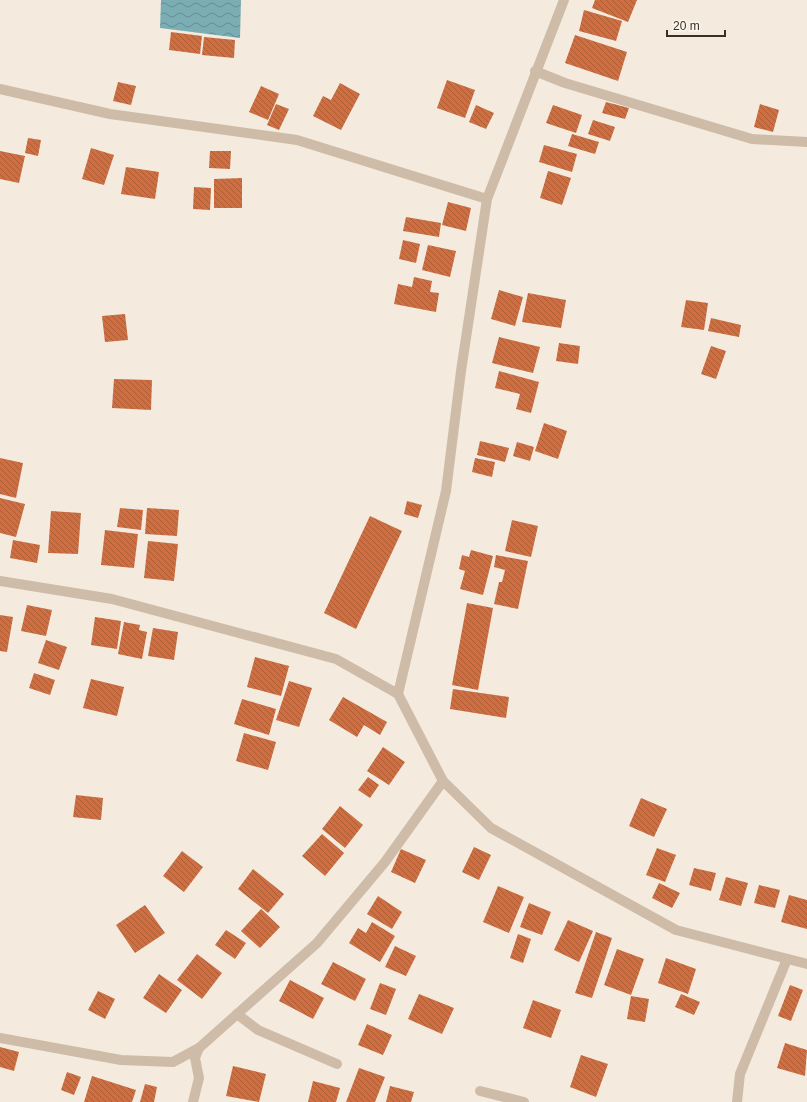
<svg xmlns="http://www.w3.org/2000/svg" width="807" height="1102" font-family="Arial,sans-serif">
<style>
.water{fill:url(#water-waves)}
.building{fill:url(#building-back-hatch)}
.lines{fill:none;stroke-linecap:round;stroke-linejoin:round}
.lane{stroke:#cebca8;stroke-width:10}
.street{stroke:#cebca8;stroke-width:10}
</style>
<defs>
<pattern id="water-waves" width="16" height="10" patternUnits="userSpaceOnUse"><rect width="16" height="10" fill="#7aadb4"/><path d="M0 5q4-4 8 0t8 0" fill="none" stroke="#658d92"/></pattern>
<pattern id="building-back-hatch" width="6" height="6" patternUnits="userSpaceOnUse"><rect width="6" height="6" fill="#cf6f41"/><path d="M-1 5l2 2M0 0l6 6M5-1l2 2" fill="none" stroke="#a95c36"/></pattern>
</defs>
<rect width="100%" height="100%" fill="#f4ebde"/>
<polygon class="water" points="161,0 241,0 240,38 160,28"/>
<g class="building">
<polygon points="595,0 637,0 628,22 592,8"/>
<polygon points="584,10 622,21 616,41 579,31"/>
<polygon points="171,32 202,36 200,54 169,50"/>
<polygon points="575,35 627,52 618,81 565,63"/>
<polygon points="204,37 235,40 234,58 202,55"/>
<polygon points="447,80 475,90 465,118 437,108"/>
<polygon points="118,82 136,86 131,105 113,101"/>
<polygon points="340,83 360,94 341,130 313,116 323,96 331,100"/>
<polygon points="261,86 279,94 268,120 249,112"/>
<polygon points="606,102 629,108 625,119 602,113"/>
<polygon points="276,104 289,109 279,130 267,125"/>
<polygon points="760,104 779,110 773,132 754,127"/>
<polygon points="476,105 494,113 486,129 469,122"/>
<polygon points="553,105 582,115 576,133 546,123"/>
<polygon points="593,120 615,127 610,141 588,134"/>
<polygon points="572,134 599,142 595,154 568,146"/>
<polygon points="28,138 41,140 38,156 25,153"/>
<polygon points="544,145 577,154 572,172 539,162"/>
<polygon points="91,148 114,155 104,185 82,179"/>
<polygon points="0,151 25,156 19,183 0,179"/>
<polygon points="210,151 231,151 230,169 209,168"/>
<polygon points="126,167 159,172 155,199 121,194"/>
<polygon points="548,171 571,178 562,205 540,198"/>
<polygon points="242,178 242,208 214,208 214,179"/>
<polygon points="194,187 211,188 210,210 193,209"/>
<polygon points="448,202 471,208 466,231 442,225"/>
<polygon points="406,217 441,223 439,237 403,231"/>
<polygon points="403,240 420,244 416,263 399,259"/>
<polygon points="428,245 456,251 450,277 422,270"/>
<polygon points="414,277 432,281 430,292 439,293 436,312 394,304 398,284 412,287"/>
<polygon points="499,290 523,297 515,326 491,319"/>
<polygon points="528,293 566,300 561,328 522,322"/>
<polygon points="686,300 708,303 704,330 681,327"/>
<polygon points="125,314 128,340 105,342 102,316"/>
<polygon points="711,318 741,325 739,337 708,331"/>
<polygon points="499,337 540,347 533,373 492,363"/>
<polygon points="559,343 580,346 578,364 556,361"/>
<polygon points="711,346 726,351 716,379 701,374"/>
<polygon points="499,371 539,382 531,413 516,409 520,394 495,388"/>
<polygon points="114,379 152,380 151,410 112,408"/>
<polygon points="544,423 567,431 558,459 535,451"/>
<polygon points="480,441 509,448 505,462 477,455"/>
<polygon points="517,442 534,447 530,461 513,456"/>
<polygon points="0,458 23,463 16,498 0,494"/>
<polygon points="475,458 495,462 492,477 472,472"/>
<polygon points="0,498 25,504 16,537 0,533"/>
<polygon points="407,501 422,505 418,518 404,514"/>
<polygon points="120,508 143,510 141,530 117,527"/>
<polygon points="147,508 179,510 177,536 145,534"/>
<polygon points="51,511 81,513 78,554 48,553"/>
<polygon points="370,516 402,531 356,629 324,613"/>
<polygon points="512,520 538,526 531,557 505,551"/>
<polygon points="105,530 138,534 134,568 101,565"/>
<polygon points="13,540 40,545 37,563 10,558"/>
<polygon points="148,541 178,544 174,581 144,578"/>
<polygon points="471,550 493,556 483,595 460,589 465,571 459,569 462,555 469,557"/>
<polygon points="496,555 528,561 518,609 494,604 499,582 502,582 505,570 494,567"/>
<polygon points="467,603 493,608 478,690 452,685"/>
<polygon points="27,605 52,610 46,636 21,631"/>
<polygon points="0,615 13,617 7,652 0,651"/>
<polygon points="95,617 121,621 117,649 91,645"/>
<polygon points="124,622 140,625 139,630 147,632 142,659 118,654"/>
<polygon points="153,628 178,632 174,660 148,656"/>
<polygon points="46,640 67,647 59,670 38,663"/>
<polygon points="255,657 289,666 281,696 247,687"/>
<polygon points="34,673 55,680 50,695 29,688"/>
<polygon points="91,679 124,687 117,716 83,708"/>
<polygon points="289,681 312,688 299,727 276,720"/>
<polygon points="453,689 509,697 506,718 450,709"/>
<polygon points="343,697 387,722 380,735 364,725 357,737 329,720"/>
<polygon points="242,699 276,709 269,735 234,724"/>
<polygon points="244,733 276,742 268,770 236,761"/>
<polygon points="383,747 405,762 389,785 367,771"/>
<polygon points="368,777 379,785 370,798 358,790"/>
<polygon points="76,795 103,798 101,820 73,817"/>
<polygon points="641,798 667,809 654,837 629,826"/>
<polygon points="340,806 363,825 345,848 322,829"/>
<polygon points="322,834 344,853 325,876 302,856"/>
<polygon points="474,847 491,855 479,880 462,872"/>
<polygon points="657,848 676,855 665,882 646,875"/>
<polygon points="401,849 426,860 415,883 391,872"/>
<polygon points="182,851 203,867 184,892 163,876"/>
<polygon points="694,868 716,873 711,891 689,885"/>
<polygon points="253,869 284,894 268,913 238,889"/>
<polygon points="726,877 748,883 741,906 719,900"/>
<polygon points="659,883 680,893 672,908 652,898"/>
<polygon points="759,885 780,890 775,908 754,903"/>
<polygon points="498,886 524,897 509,933 483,922"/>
<polygon points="789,895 807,900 807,929 781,922"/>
<polygon points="378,896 402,912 392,929 367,914"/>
<polygon points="529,903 551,912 542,935 520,927"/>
<polygon points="145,905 165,933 135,953 116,925"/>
<polygon points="261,909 280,927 260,948 241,931"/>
<polygon points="568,920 593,931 579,962 554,950"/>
<polygon points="372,922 395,936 380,962 349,943 358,928 366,933"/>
<polygon points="226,930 246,943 235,959 215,945"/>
<polygon points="596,932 612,938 592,998 575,993"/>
<polygon points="518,934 531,939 523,963 510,958"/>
<polygon points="395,946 416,956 406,976 385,967"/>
<polygon points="617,949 644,959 631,995 604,985"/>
<polygon points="197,954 222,973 202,999 177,980"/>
<polygon points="666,958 696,969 688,994 658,983"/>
<polygon points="333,962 366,979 355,1001 321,984"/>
<polygon points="159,974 182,990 166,1013 143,998"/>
<polygon points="290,980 324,998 313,1019 279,1001"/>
<polygon points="380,983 396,989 386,1015 370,1009"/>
<polygon points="790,985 803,990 791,1021 778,1016"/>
<polygon points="98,991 115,999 105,1019 88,1010"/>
<polygon points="419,994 454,1008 442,1034 408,1019"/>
<polygon points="681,994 700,1002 694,1015 675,1007"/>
<polygon points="631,996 649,999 645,1022 627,1019"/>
<polygon points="533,1000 561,1010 551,1038 523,1028"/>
<polygon points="367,1024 392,1035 383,1055 358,1045"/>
<polygon points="785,1043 807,1050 805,1076 777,1068"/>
<polygon points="0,1047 19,1052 14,1071 0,1067"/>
<polygon points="581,1055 608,1064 596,1097 570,1087"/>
<polygon points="233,1066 266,1074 259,1102 226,1096"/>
<polygon points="359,1068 385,1077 375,1102 346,1102"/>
<polygon points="67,1072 81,1077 74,1095 61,1090"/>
<polygon points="92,1076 136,1090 132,1102 84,1102"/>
<polygon points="313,1081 340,1088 336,1102 308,1102"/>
<polygon points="145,1084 157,1087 154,1102 140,1102"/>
<polygon points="390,1086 414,1092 411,1102 386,1102"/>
</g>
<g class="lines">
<polyline class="lane" points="535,71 565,83 752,139 807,142"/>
<g class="street">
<polyline points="564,0 487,199 461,371 446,491 398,694 443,781 491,828 676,930 807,964"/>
<polyline points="0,89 110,114 297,140 487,199"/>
<polyline points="0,581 112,599 336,659 398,694"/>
<polyline points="237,1014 258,1030 337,1064"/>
<polyline points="0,1038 121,1060 173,1062 199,1048 317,943 385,862 443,781"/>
<polyline points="480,1091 524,1102"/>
<polyline points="193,1102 199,1078 195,1058 199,1048"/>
<polyline points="737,1102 740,1074 787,959"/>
</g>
</g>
<path d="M667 30v6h58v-6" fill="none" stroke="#3a3029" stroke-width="2"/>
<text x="673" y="30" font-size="12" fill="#3a3029" stroke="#fbf5eb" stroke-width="3" paint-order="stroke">20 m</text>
</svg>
